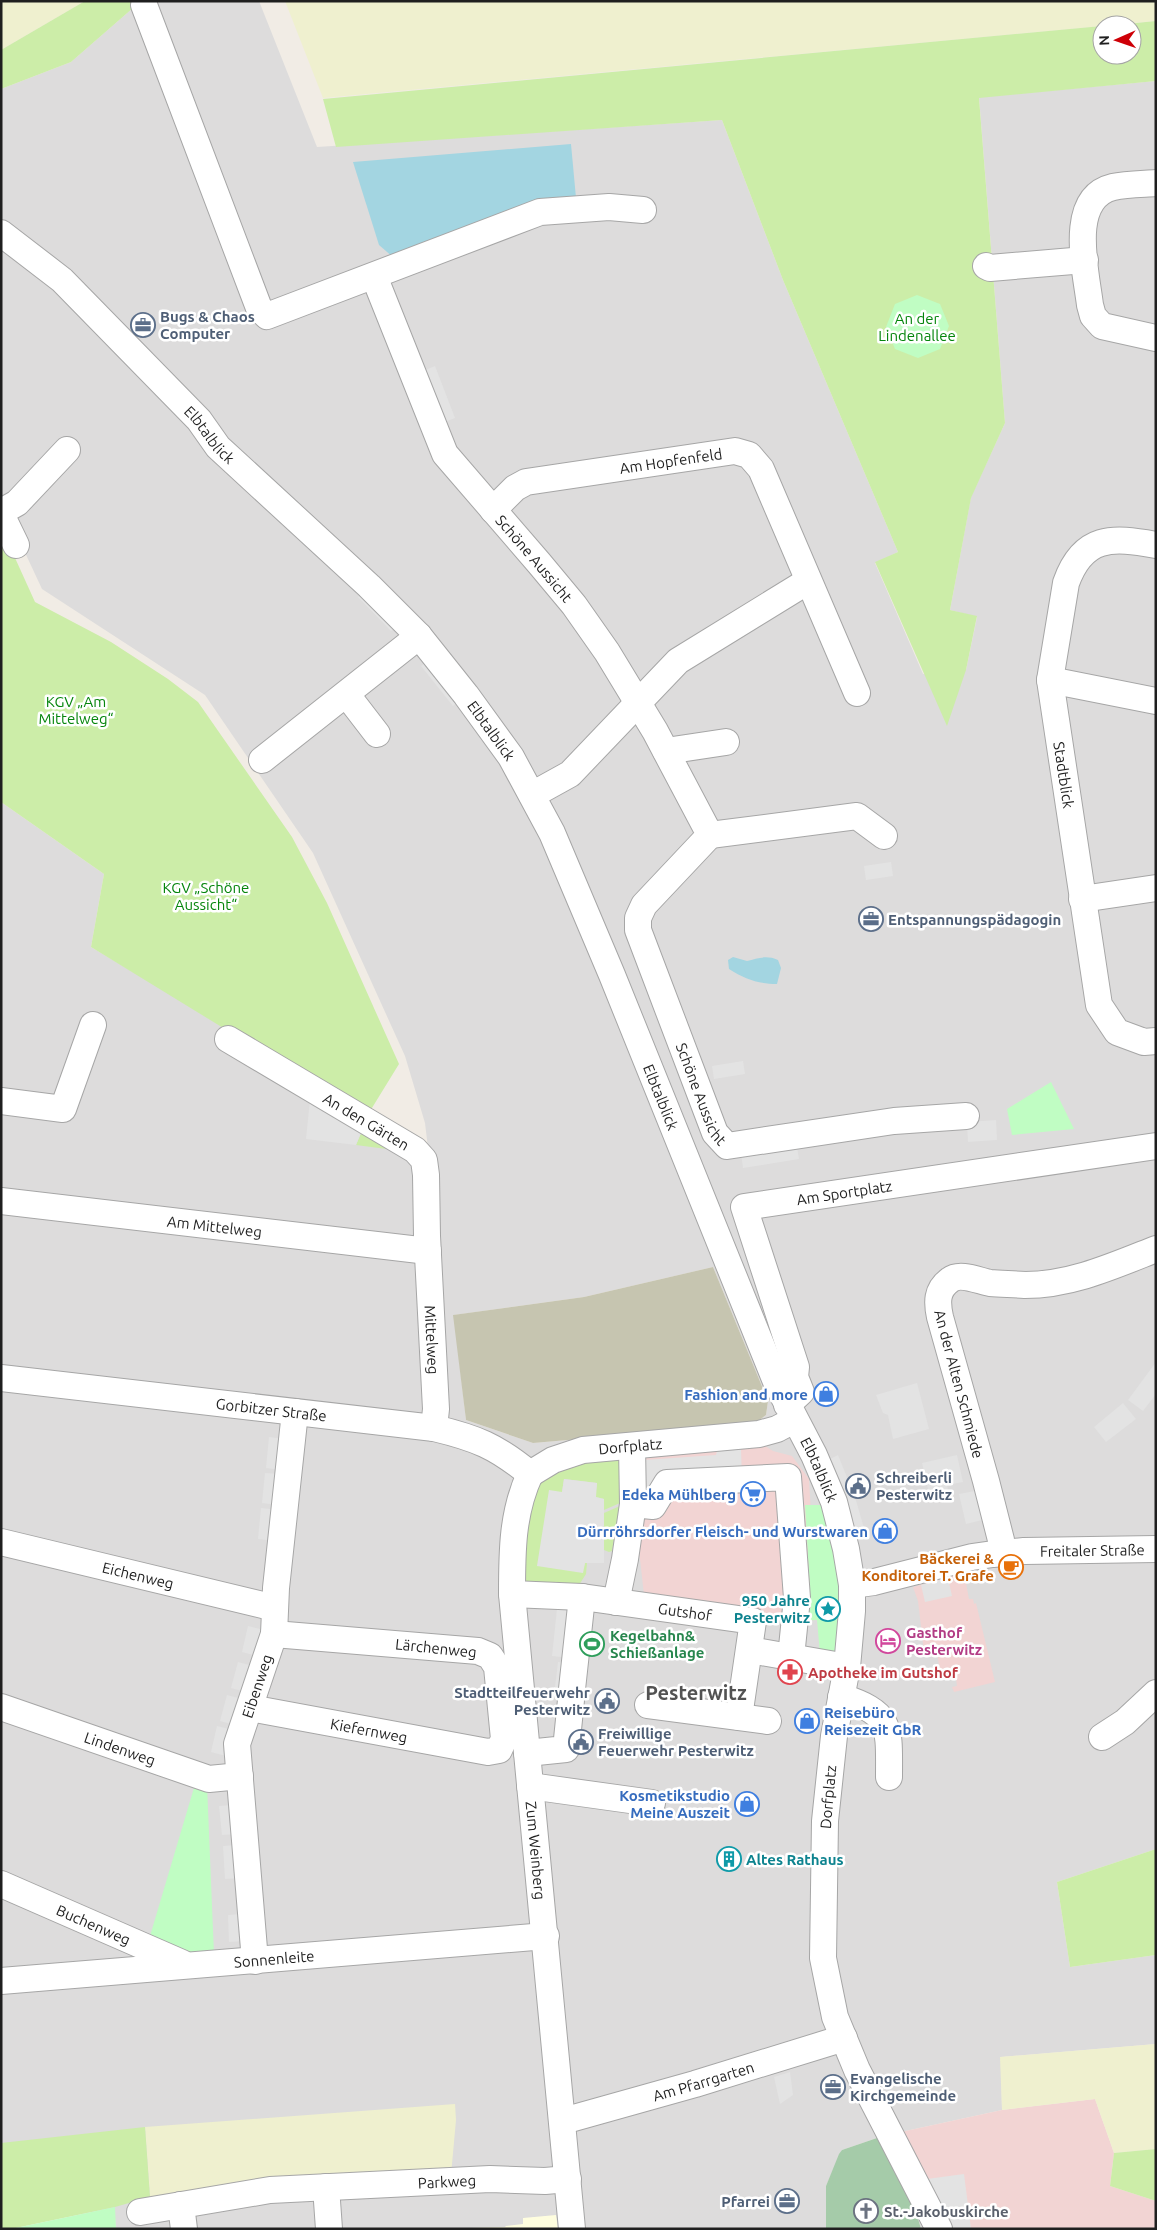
<svg xmlns="http://www.w3.org/2000/svg" width="1157" height="2230" font-family="Ubuntu,sans-serif">
<style>
.residential{fill:#dddcdc;fill-rule:evenodd}
.commercial{fill:#f2d4d3}
.education{fill:#fffedf}
.construction{fill:#c6c5b0}
.farmland{fill:#eff0cf}
.grass{fill:#cceda8}
.cemetery{fill:#a5cba9}
.park{fill:#c0fdc3}
.parking{fill:#e3e3e3}
.water{fill:#a3d5e1}
.lines{fill:none;stroke-linecap:round;stroke-linejoin:round}
.minor-casing{stroke:#a6a6a6;stroke-width:28}
.minor{stroke:#fff;stroke-width:26}
.labels{text-anchor:middle;dominant-baseline:central;stroke-width:5;stroke-linejoin:round;paint-order:stroke}
.service-label{font-size:15px;font-weight:bold;fill:#4e5e75;stroke:#fff;text-anchor:start}
.park-label{font-size:15px;fill:#05850c;stroke:#fff}
.street-label{font-size:15px;fill:#1f1f1f;stroke:#fff}
.shop-label{font-size:15px;font-weight:bold;fill:#366cbe;stroke:#fff;text-anchor:end}
.food-label{font-size:15px;font-weight:bold;fill:#c56008;stroke:#fff;text-anchor:end}
.culture-label{font-size:15px;font-weight:bold;fill:#0d838f;stroke:#fff;text-anchor:end}
.hotel-label{font-size:15px;font-weight:bold;fill:#b23c85;stroke:#fff;text-anchor:start}
.leisure-label{font-size:15px;font-weight:bold;fill:#27864d;stroke:#fff;text-anchor:start}
.health-label{font-size:15px;font-weight:bold;fill:#be3a42;stroke:#fff;text-anchor:start}
.worship-label{font-size:15px;font-weight:bold;fill:#5b616d;stroke:#fff;text-anchor:start}
.district-label{font-size:20px;font-weight:bold;fill:#525252;stroke:#fff}
</style>
<rect width="100%" height="100%" fill="#f1ece5"/>
<path class="residential" d="M141 1H259L317 147 722 120 783 280 898 552 875 563 923 674 966 670 977 617 950 610 971 497 1005 423 979 97 1156 81V1849L1057 1882 1070 1967 1156 1955V2044L1001 2057 1002 2110 901 2132 949 2229H921L917 2215 877 2138 842 2150 826 2186V2229H116L114 2208 1 2229V1388L10 1367 1 1365V802L104 874 91 947 428 1148 425 1123 405 1056 313 853 205 695 42 589 21 544 8 498 1 496V89L71 62ZM713 1267 768 1401 766 1415 754 1424 533 1443 466 1420 454 1315 584 1297Z"/>
<g class="commercial">
<polygon points="762,1444 773,1451 792,1456 809,1479 817,1620 800,1621 644,1595 638,1541 645,1456"/>
<polygon points="964,1573 969,1599 973,1599 974,1604 976,1603 995,1682 954,1692 952,1687 957,1686 955,1672 940,1674 937,1650 924,1652 918,1601 913,1587"/>
<polygon points="1095,2099 1114,2153 1110,2186 1156,2201 1156,2229 949,2229 901,2132 1002,2110"/>
</g>
<polygon class="education" points="556,2215 558,2229 436,2229 505,2227 506,2226 523,2224 523,2218"/>
<polygon class="construction" points="713,1267 768,1401 766,1415 754,1424 533,1443 466,1420 453,1315 584,1297"/>
<g class="farmland">
<polygon points="1,1 85,1 1,50"/>
<polygon points="285,1 1156,1 1156,21 323,98"/>
<polygon points="1156,2044 1156,2149 1114,2153 1095,2099 1002,2110 1000,2057"/>
<polygon points="455,2104 456,2120 451,2175 150,2197 145,2127"/>
</g>
<g class="grass">
<polygon points="85,1 141,1 71,62 1,89 1,50"/>
<polygon points="1156,21 1156,81 979,98 1005,423 971,498 950,610 977,616 966,670 947,726 875,562 898,552 783,280 722,120 336,147 323,99 1102,26 1102,55 1132,55 1132,25 1116,25"/>
<polygon points="1,527 35,602 111,642 168,679 198,702 292,837 327,903 399,1064 367,1116 91,947 104,874 1,802"/>
<polygon points="364,1126 402,1151 356,1145"/>
<polygon points="583,1459 623,1459 625,1474 620,1503 604,1510 604,1499 595,1497 597,1483 564,1479 562,1492 582,1573 585,1563 587,1563 586,1574 579,1585 520,1583 528,1505 543,1476"/>
<polygon points="620,1506 612,1551 609,1552 604,1550 604,1513"/>
<polygon points="1156,1849 1156,1955 1070,1967 1057,1882"/>
<polygon points="145,2127 150,2197 115,2207 11,2229 1,2229 1,2143"/>
<polygon points="1156,2149 1156,2201 1110,2186 1114,2153"/>
</g>
<polygon class="cemetery" points="877,2138 917,2215 921,2229 826,2229 826,2186 839,2154 842,2150"/>
<g class="park">
<polygon points="917,295 940,304 949,326 940,349 918,358 895,349 886,327 895,304"/>
<polygon points="1051,1082 1074,1129 1012,1135 1007,1109"/>
<polygon points="805,1505 825,1505 837,1545 842,1641 834,1651 820,1654 817,1620 800,1621 800,1608 811,1608"/>
<polygon points="196,1781 207,1785 214,1954 196,1956 150,1936"/>
<polygon points="115,2207 116,2229 11,2229"/>
</g>
<g class="parking">
<polygon points="435,366 455,418 434,426 413,375"/>
<polygon points="369,586 402,620 391,631 358,597"/>
<polygon points="434,655 466,695 453,706 421,666"/>
<polygon points="891,862 893,876 866,880 864,866"/>
<polygon points="743,1061 745,1074 714,1079 712,1066"/>
<polygon points="311,1090 364,1126 356,1145 306,1139"/>
<polygon points="996,1120 997,1140 968,1142 967,1122"/>
<polygon points="795,1136 799,1159 743,1168 740,1145"/>
<polygon points="1156,1362 1156,1394 1143,1411 1128,1400"/>
<polygon points="917,1383 929,1429 893,1439 888,1415 883,1413 876,1395"/>
<polygon points="1123,1403 1136,1419 1106,1442 1094,1427"/>
<polygon points="269,1437 285,1439 282,1470 266,1468"/>
<polygon points="741,1449 742,1479 659,1496 641,1492 644,1460 716,1455 717,1451"/>
<polygon points="838,1455 855,1497 866,1535 846,1549 818,1465"/>
<polygon points="957,1455 963,1482 947,1485 950,1498 931,1502 922,1463"/>
<polygon points="265,1473 281,1474 278,1505 262,1503"/>
<polygon points="564,1479 597,1483 596,1497 604,1499 604,1563 585,1563 583,1573 537,1566 549,1490 562,1492"/>
<polygon points="975,1491 982,1520 966,1524 959,1494"/>
<polygon points="261,1508 278,1510 275,1541 258,1539"/>
<polygon points="948,1578 952,1596 925,1602 921,1585"/>
<polygon points="557,1609 580,1611 572,1689 555,1687 558,1662 569,1663 570,1658 552,1656"/>
<polygon points="248,1626 264,1630 257,1656 242,1652"/>
<polygon points="238,1662 253,1666 246,1692 231,1688"/>
<polygon points="227,1695 242,1699 235,1725 220,1721"/>
<polygon points="217,1726 233,1730 226,1756 211,1752"/>
<polygon points="234,1805 237,1834 222,1835 219,1806"/>
<polygon points="237,1845 240,1878 225,1879 223,1846"/>
<polygon points="242,1914 244,1941 229,1942 228,1915"/>
<polygon points="790,2072 793,2095 780,2104 774,2077"/>
<polygon points="964,2174 971,2229 952,2229 927,2179"/>
</g>
<g class="water">
<polygon points="571,144 576,198 394,258 379,245 353,162"/>
<path d="M733 957 747 961C758 958 767 955 778 960L781 968 777 984C758 984 745 979 729 969L728 960Z"/>
</g>
<g class="lines">
<defs>
<g id="minor">
<polyline points="144,5 259,308 267,316 540,212 609,207 643,210"/>
<path d="M1156 183C1142 184 1126 184 1113 187 1067 198 1086 271 1090 305L1093 316 1102 326 1156 338"/>
<path id="s1" d="M1 233 62 280 199 420 218 447 369 586 419 636 466 695 511 757 552 833 612 975 777 1384 814 1455 834 1502 846 1549 852 1585V1611L847 1667 834 1736 825 1821 823 1958 835 2017 857 2070 939 2229"/>
<polyline points="986,266 990,268 1085,260"/>
<path id="s2" d="M374 276 445 454 539 563 574 605 607 652 655 731 710 835 644 905 638 918V930L715 1133 727 1146 894 1121 966 1116"/>
<path id="s3" d="M493 510 515 488 526 482 735 451 749 455 761 469 857 693"/>
<polyline points="1,512 17,503 67,450"/>
<polyline points="1,514 16,545"/>
<path id="s4" d="M1156 545C1112 537 1083 535 1066 583L1050 680 1099 1005 1117 1032 1144 1042 1156 1041"/>
<polyline points="1050,680 1156,701"/>
<polyline points="347,695 377,734"/>
<polyline points="666,751 726,742"/>
<polyline points="262,760 419,636"/>
<polyline points="532,795 570,774 678,661 808,581"/>
<polyline points="710,835 857,816 884,836"/>
<polyline points="1082,899 1156,888"/>
<path id="s5" d="M228 1039 415 1150 424 1160 426 1175 427 1236 436 1409 434 1428"/>
<polyline points="1,1101 63,1109 93,1025"/>
<path id="s6" d="M1 1201 428 1251"/>
<path id="s7" d="M1 1378 434 1428C476 1438 496 1446 530 1474"/>
<path id="s8" d="M787 1405 801 1392 795 1377 796 1367 744 1207 1156 1146"/>
<polyline points="632,1446 633,1504"/>
<path id="s9" d="M530 1474C512 1513 512 1552 512 1594L572 2229"/>
<path id="s10" d="M530 1474 553 1460 583 1450 759 1434 777 1429 794 1420"/>
<path id="s11" d="M1 1542 275 1608"/>
<path d="M1002 1553 1001 1540 986 1481 940 1317C937 1303 936 1290 950 1280 960 1272 979 1281 990 1283 1002 1284 1013 1284 1025 1285 1071 1285 1113 1266 1156 1249"/>
<path id="s12" d="M852 1585 874 1582 972 1557 993 1554 1024 1551 1156 1549"/>
<path id="s13" d="M512 1594 582 1597 753 1621 739 1717"/>
<polyline points="616,1602 625,1559 633,1504 653,1506 667,1483 788,1477 797,1598 791,1657"/>
<polyline points="750,1650 847,1667"/>
<polyline points="572,1689 582,1597"/>
<path d="M841 1697C893 1713 889 1728 889 1777"/>
<polyline points="648,1705 768,1721"/>
<path id="s14" d="M1 1707 209 1779 240 1776"/>
<path id="s15" d="M250 1708 488 1752 499 1750 504 1739 497 1667 490 1656 478 1651 274 1634"/>
<polyline points="1102,1737 1125,1722 1156,1693"/>
<polyline points="527,1753 566,1749 571,1700"/>
<polyline points="530,1786 652,1803"/>
<path id="s16" d="M1 1884 182 1963"/>
<path id="s17" d="M255 1961 237 1744 274 1634 276 1588 295 1412"/>
<path id="s18" d="M1 1981 546 1936"/>
<path id="s19" d="M563 2121 695 2084 844 2038"/>
<polyline points="326,2187 329,2229"/>
<polyline points="181,2205 184,2229"/>
<path id="s20" d="M140 2212 270 2190 490 2179 545 2181 568 2179"/>
</g>
</defs>
<use href="#minor" class="minor-casing"/>
<use href="#minor" class="minor"/>
</g>
<defs>
<symbol id="office-ring" viewBox="-11 -11 22 22"><circle r="9.5" fill="#fff" stroke="#5c6f8a" stroke-width="1.5"/><path d="M-6-3h4V-5.5h4V-3h4V5H-6ZM-1-4.5V-3h2v-1.5ZM-6 0V1H6V0Z" fill="#5c6f8a"/></symbol>
<symbol id="shop-ring" viewBox="-11 -11 22 22"><circle r="9.5" fill="#fff" stroke="#3f7fe0" stroke-width="1.5"/><path d="M-5-2.5h2.3a2.7 3.5 0 0 1 5.4 0H5L5.5 6h-11ZM-1.5-2.5h3a1.5 2.3 0 0 0-3 0Z" fill="#3f7fe0"/></symbol>
<symbol id="civic-ring" viewBox="-11 -11 22 22"><circle r="9.5" fill="#fff" stroke="#5c6f8a" stroke-width="1.5"/><path d="M-.6-6.5H3V-4.5H.6V-3L4-1V1h2V6H-6V1h2V-1L-.6-3ZM-1.2 2.5V6h2.4V2.5Z" fill="#5c6f8a"/></symbol>
<symbol id="supermarket-ring" viewBox="-11 -11 22 22"><circle r="9.5" fill="#fff" stroke="#3f7fe0" stroke-width="1.5"/><path d="M-6-5.5h2.5l.6 2H6L4.5 2H-2.5L-4.4-4H-6ZM-1.5 3.2a1.3 1.3 0 1 0 .1 0ZM3 3.2a1.3 1.3 0 1 0 .1 0Z" fill="#3f7fe0"/></symbol>
<symbol id="cafe-ring" viewBox="-11 -11 22 22"><circle r="9.5" fill="#fff" stroke="#e8710a" stroke-width="1.5"/><path d="M-5.5-4.5H6V0H3Q3 3.5 0 3.5H-2.5Q-5.5 3.5-5.5 0ZM3-3.2v2h1.7v-2ZM-6 4.5H4V6H-6Z" fill="#e8710a"/></symbol>
<symbol id="sight-ring" viewBox="-11 -11 22 22"><circle r="9.5" fill="#fff" stroke="#0f9aa8" stroke-width="1.5"/><path d="M0-6L1.8-2.2L6-1.7L2.9 1.2L3.7 5.4L0 3.3L-3.7 5.4L-2.9 1.2L-6-1.7L-1.8-2.2Z" fill="#0f9aa8"/></symbol>
<symbol id="hotel-ring" viewBox="-11 -11 22 22"><circle r="9.5" fill="#fff" stroke="#d1479c" stroke-width="1.5"/><path d="M-6-4.5h1.5V1H6V5H4.5V3h-9V5H-6ZM-4 0a1.8 1.8 0 1 1 3.6 0ZM.5 0V-2.5h3Q6-2.5 6 0Z" fill="#d1479c"/></symbol>
<symbol id="stadium-ring" viewBox="-11 -11 22 22"><circle r="9.5" fill="#fff" stroke="#2e9e5b" stroke-width="1.5"/><path d="M0-5a6.5 5 0 1 0 0 10a6.5 5 0 1 0 0-10ZM-3.5-1.8h7v3.6h-7Z" fill="#2e9e5b"/></symbol>
<symbol id="pharmacy-ring" viewBox="-11 -11 22 22"><circle r="9.5" fill="#fff" stroke="#e0444e" stroke-width="1.5"/><path d="M-2-6h4v4h4v4h-4v4h-4v-4h-4v-4h4Z" fill="#e0444e"/></symbol>
<symbol id="building-ring" viewBox="-11 -11 22 22"><circle r="9.5" fill="#fff" stroke="#0f9aa8" stroke-width="1.5"/><path d="M-4-6H4V6H1V3H-1V6H-4ZM-2.5-4.3h1.7v1.8h-1.7ZM.8-4.3h1.7v1.8H.8ZM-2.5-1h1.7V.8h-1.7ZM.8-1h1.7V.8H.8Z" fill="#0f9aa8"/></symbol>
<symbol id="church-ring" viewBox="-11 -11 22 22"><circle r="9.5" fill="#fff" stroke="#6b7280" stroke-width="1.5"/><path d="M-1.2-6h2.4v3.5h3.3v2.4h-3.3V6h-2.4V-.1h-3.3v-2.4h3.3Z" fill="#6b7280"/></symbol>
</defs>
<g fill-rule="evenodd">
<use href="#office-ring" x="129" y="311" width="28" height="28"/>
<use href="#office-ring" x="857" y="905" width="28" height="28"/>
<use href="#shop-ring" x="812" y="1380" width="28" height="28"/>
<use href="#civic-ring" x="844" y="1472" width="28" height="28"/>
<use href="#supermarket-ring" x="739" y="1480" width="28" height="28"/>
<use href="#shop-ring" x="871" y="1517" width="28" height="28"/>
<use href="#cafe-ring" x="997" y="1553" width="28" height="28"/>
<use href="#sight-ring" x="814" y="1595" width="28" height="28"/>
<use href="#hotel-ring" x="874" y="1627" width="28" height="28"/>
<use href="#stadium-ring" x="578" y="1630" width="28" height="28"/>
<use href="#pharmacy-ring" x="776" y="1658" width="28" height="28"/>
<use href="#civic-ring" x="593" y="1687" width="28" height="28"/>
<use href="#shop-ring" x="793" y="1707" width="28" height="28"/>
<use href="#civic-ring" x="567" y="1728" width="28" height="28"/>
<use href="#shop-ring" x="733" y="1790" width="28" height="28"/>
<use href="#building-ring" x="715" y="1845" width="28" height="28"/>
<use href="#office-ring" x="819" y="2073" width="28" height="28"/>
<use href="#office-ring" x="773" y="2187" width="28" height="28"/>
<use href="#church-ring" x="852" y="2197" width="28" height="28"/>
</g>
<g class="labels">
<g class="service-label">
<text x="160" y="316">Bugs &amp; Chaos<tspan x="160" dy="17">Computer</tspan></text>
<text x="888" y="919">Entspannungspädagogin</text>
<text x="876" y="1477">Schreiberli<tspan x="876" dy="17">Pesterwitz</tspan></text>
<text x="590" y="1692" text-anchor="end">Stadtteilfeuerwehr<tspan x="590" dy="17">Pesterwitz</tspan></text>
<text x="598" y="1733">Freiwillige<tspan x="598" dy="17">Feuerwehr Pesterwitz</tspan></text>
<text x="850" y="2078">Evangelische<tspan x="850" dy="17">Kirchgemeinde</tspan></text>
<text x="770" y="2201" text-anchor="end">Pfarrei</text>
</g>
<g class="park-label">
<text x="917" y="318">An der<tspan x="917" dy="17">Lindenallee</tspan></text>
<text x="76" y="701">KGV „Am<tspan x="76" dy="17">Mittelweg“</tspan></text>
<text x="206" y="887">KGV „Schöne<tspan x="206" dy="17">Aussicht“</tspan></text>
</g>
<g class="street-label">
<text stroke="none"><textPath href="#s1" startOffset="291">Elbtalblick</textPath></text>
<text stroke="none"><textPath href="#s3" startOffset="190">Am Hopfenfeld</textPath></text>
<text stroke="none"><textPath href="#s2" startOffset="329">Schöne Aussicht</textPath></text>
<text stroke="none"><textPath href="#s1" startOffset="701">Elbtalblick</textPath></text>
<text stroke="none"><textPath href="#s4" startOffset="305">Stadtblick</textPath></text>
<text stroke="none"><textPath href="#s2" startOffset="956">Schöne Aussicht</textPath></text>
<text stroke="none"><textPath href="#s1" startOffset="1106">Elbtalblick</textPath></text>
<text stroke="none"><textPath href="#s5" startOffset="161">An den Gärten</textPath></text>
<text stroke="none"><textPath href="#s8" startOffset="315">Am Sportplatz</textPath></text>
<text stroke="none"><textPath href="#s6" startOffset="215">Am Mittelweg</textPath></text>
<text stroke="none"><textPath href="#s5" startOffset="411">Mittelweg</textPath></text>
<text transform="translate(959 1384) rotate(75)">An der Alten Schmiede</text>
<text stroke="none"><textPath href="#s7" startOffset="272">Gorbitzer Straße</textPath></text>
<text stroke="none"><textPath href="#s10" startOffset="106">Dorfplatz</textPath></text>
<text stroke="none"><textPath href="#s1" startOffset="1511">Elbtalblick</textPath></text>
<text stroke="none"><textPath href="#s12" startOffset="244">Freitaler Straße</textPath></text>
<text stroke="none"><textPath href="#s11" startOffset="141">Eichenweg</textPath></text>
<text stroke="none"><textPath href="#s13" startOffset="174">Gutshof</textPath></text>
<text transform="translate(436 1648) rotate(6)">Lärchenweg</text>
<text stroke="none"><textPath href="#s17" startOffset="279">Eibenweg</textPath></text>
<text stroke="none"><textPath href="#s15" startOffset="121">Kiefernweg</textPath></text>
<text stroke="none"><textPath href="#s14" startOffset="126">Lindenweg</textPath></text>
<text transform="translate(828 1797) rotate(-85)">Dorfplatz</text>
<text stroke="none"><textPath href="#s9" startOffset="380">Zum Weinberg</textPath></text>
<text stroke="none"><textPath href="#s16" startOffset="101">Buchenweg</textPath></text>
<text stroke="none"><textPath href="#s18" startOffset="274">Sonnenleite</textPath></text>
<text stroke="none"><textPath href="#s19" startOffset="146">Am Pfarrgarten</textPath></text>
<text stroke="none"><textPath href="#s20" startOffset="309">Parkweg</textPath></text>
</g>
<g class="shop-label">
<text x="808" y="1394">Fashion and more</text>
<text x="736" y="1494">Edeka Mühlberg</text>
<text x="868" y="1531">Dürrröhrsdorfer Fleisch- und Wurstwaren</text>
<text x="824" y="1712" text-anchor="start">Reisebüro<tspan x="824" dy="17">Reisezeit GbR</tspan></text>
<text x="730" y="1795">Kosmetikstudio<tspan x="730" dy="17">Meine Auszeit</tspan></text>
</g>
<g class="food-label">
<text x="994" y="1558">Bäckerei &amp;<tspan x="994" dy="17">Konditorei T. Grafe</tspan></text>
</g>
<g class="culture-label">
<text x="810" y="1600">950 Jahre<tspan x="810" dy="17">Pesterwitz</tspan></text>
<text x="746" y="1859" text-anchor="start">Altes Rathaus</text>
</g>
<g class="hotel-label">
<text x="906" y="1632">Gasthof<tspan x="906" dy="17">Pesterwitz</tspan></text>
</g>
<g class="leisure-label">
<text x="610" y="1635">Kegelbahn&amp;<tspan x="610" dy="17">Schießanlage</tspan></text>
</g>
<g class="health-label">
<text x="808" y="1672">Apotheke im Gutshof</text>
</g>
<g class="worship-label">
<text x="884" y="2211">St.-Jakobuskirche</text>
</g>
<g class="district-label">
<text x="696" y="1692">Pesterwitz</text>
</g>
</g>
<rect width="1157" height="2230" fill="none" stroke="#1f1f1f" stroke-width="5"/>
<g transform="translate(1117 40) rotate(268)"><circle r="24" fill="#ffffff" stroke="#a5a5a5"/>
<path d="M0-4L9 19L0 12L-9 19Z" fill="#ce0007"/>
<text y="-8" font-size="14" font-weight="bold" text-anchor="middle" fill="#1f1f1f">N</text>
</g>
</svg>
